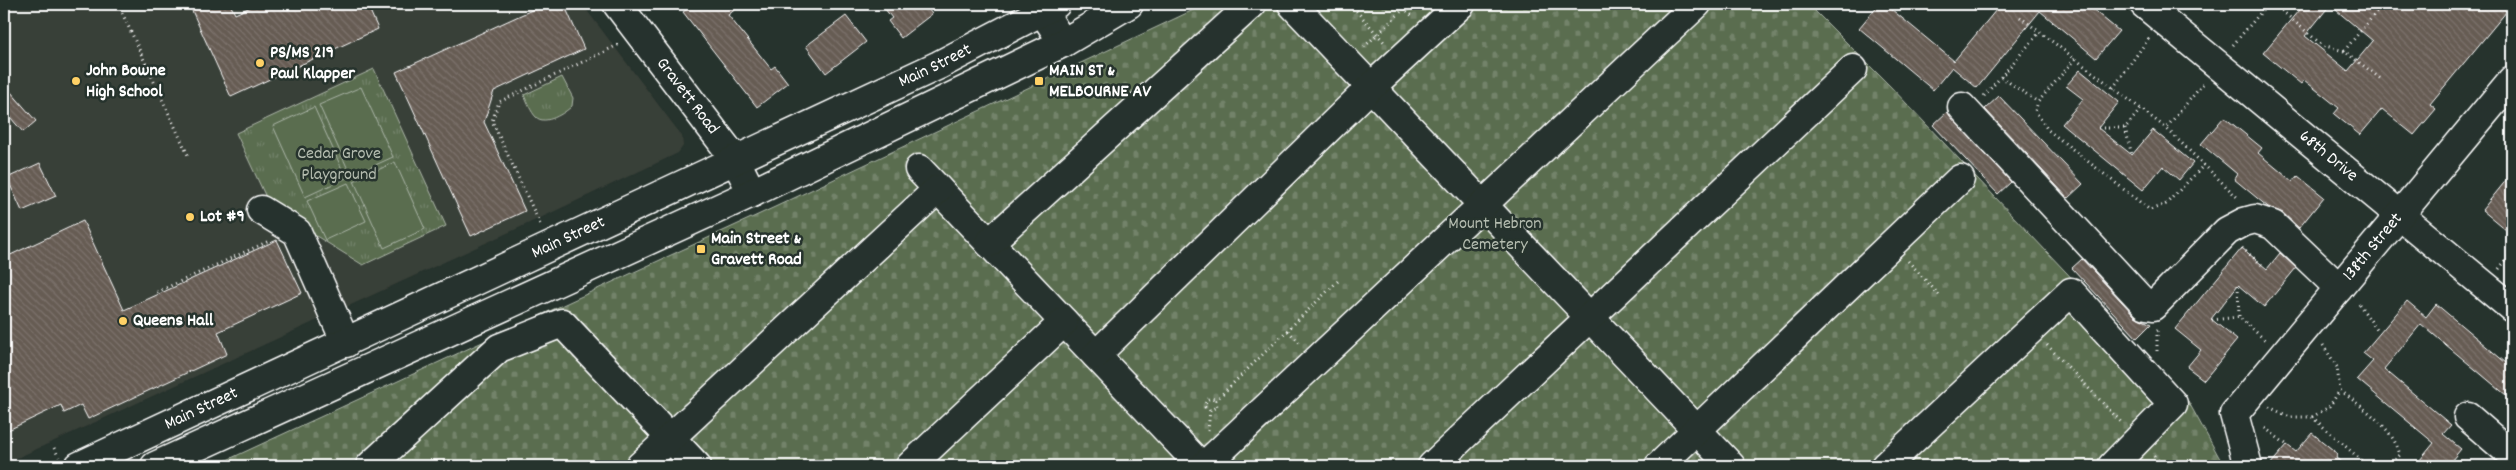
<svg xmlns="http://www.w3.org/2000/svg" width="2516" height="470" font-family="Dekko,sans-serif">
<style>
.built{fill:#393f38}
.cemetery{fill:url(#cemetery-stones);stroke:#acb6a8}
.park{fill:url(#park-tufts);stroke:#acb6a8}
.pitch{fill:#5a6d50;stroke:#acb6a8}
.building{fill:url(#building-back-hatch);stroke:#fff;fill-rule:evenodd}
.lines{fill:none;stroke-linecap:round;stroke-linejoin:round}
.minor-casing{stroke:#fff;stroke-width:31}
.major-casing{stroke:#fff;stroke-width:31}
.path{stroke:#fff;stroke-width:3;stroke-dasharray:1 4;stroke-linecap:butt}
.minor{stroke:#26332d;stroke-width:28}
.major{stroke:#26332d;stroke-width:28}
.poi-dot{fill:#ffd166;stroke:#26332d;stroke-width:2}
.labels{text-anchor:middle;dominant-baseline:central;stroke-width:5;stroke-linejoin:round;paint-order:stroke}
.poi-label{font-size:18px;font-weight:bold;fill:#fff;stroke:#26332d;text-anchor:start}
.street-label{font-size:18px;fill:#fff;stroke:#26332d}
.park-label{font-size:18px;fill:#b5bdb0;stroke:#26332d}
</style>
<defs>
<pattern id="cemetery-stones" width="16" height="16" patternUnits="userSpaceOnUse" patternTransform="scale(1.25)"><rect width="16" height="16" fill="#5a6d50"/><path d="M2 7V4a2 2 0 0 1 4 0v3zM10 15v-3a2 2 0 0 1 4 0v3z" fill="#73836a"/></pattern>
<pattern id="park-tufts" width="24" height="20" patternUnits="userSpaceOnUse" patternTransform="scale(1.25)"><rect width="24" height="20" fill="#5a6d50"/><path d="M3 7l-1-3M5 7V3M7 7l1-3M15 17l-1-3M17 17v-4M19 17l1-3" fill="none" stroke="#73836a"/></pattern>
<pattern id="building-back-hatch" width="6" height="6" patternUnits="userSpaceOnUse" patternTransform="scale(1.25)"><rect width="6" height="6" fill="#665b53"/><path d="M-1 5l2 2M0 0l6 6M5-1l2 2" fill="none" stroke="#7d746d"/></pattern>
</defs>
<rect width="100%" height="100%" fill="#26332d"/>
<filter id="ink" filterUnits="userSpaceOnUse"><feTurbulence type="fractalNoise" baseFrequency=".02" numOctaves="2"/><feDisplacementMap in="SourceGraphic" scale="10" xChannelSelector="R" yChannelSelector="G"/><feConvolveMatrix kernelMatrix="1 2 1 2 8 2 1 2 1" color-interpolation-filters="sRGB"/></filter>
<g filter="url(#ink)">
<polygon class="built" points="4,4 582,4 682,136 683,146 678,153 538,219 4,464"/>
<polygon class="cemetery" points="1206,4 1808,4 1890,86 2188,401 2224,466 214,466 775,207"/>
<g class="park">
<polygon points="374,69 446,226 363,265 271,208 236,133"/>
<path d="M562 77 573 98 572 106C565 113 545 126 536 117 531 112 527 102 524 95Z"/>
</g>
<g class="pitch">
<polygon points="361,87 393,157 351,176 319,105"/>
<polygon points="314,107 346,178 305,197 273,126"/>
<polygon points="395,162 425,229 384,248 354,181"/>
<polygon points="348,183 366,221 325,240 307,201"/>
</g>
<g class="building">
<polygon points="189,4 230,4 235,14 257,4 367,4 378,29 231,97"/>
<polygon points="545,4 564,4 584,49 494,91 484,122 525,211 471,236 396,72"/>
<polygon points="694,4 742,4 728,15 771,69 775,66 788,83 757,107 683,12"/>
<polygon points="881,4 924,4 932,14 901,38 888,21 892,18"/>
<polygon points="1879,4 1885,4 1954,61 2001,4 2086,4 2119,31 2096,58 2040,11 1977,88 1952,67 1933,90 1859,28"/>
<path d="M2304 4H2512V5L2430 104 2436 109 2414 135 2382 109 2360 135 2334 114 2339 108 2304 80 2301 84 2263 53ZM2330 5 2373 41 2348 71 2305 36Z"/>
<polygon points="846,16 866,42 826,73 806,46"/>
<polygon points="2080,70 2119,102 2098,128 2132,155 2153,130 2193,163 2179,180 2163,166 2143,190 2062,124 2083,99 2066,86"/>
<polygon points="4,84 36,121 23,132 4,110"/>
<polygon points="1999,96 2083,184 2068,198 1985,109"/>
<polygon points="1947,112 2011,182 1998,194 1933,125"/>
<polygon points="2224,117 2262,148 2258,153 2293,182 2298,176 2324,197 2299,228 2283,213 2268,207 2234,179 2237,174 2201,144"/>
<polygon points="40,163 56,196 22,211 7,178"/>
<polygon points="2512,173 2512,235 2482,210"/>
<polygon points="83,221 124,310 277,240 302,293 218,332 227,354 88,419 81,405 64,413 61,405 4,432 4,258"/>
<polygon points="2242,248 2267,269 2280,253 2296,268 2264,307 2238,285 2211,319 2237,340 2204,380 2187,367 2201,350 2175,329"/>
<polygon points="2082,259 2135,316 2151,324 2137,338 2072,268"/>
<polygon points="2407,301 2426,317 2436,304 2512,368 2512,400 2421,324 2384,369 2451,425 2443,434 2461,449 2447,466 2415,466 2434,443 2357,379 2373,361 2363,353"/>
<polygon points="2312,433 2338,454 2336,458 2346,466 2269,466 2287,445 2296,452"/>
</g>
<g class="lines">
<defs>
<g id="minor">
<path id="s1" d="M617 4 735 159 752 193"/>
<polyline points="1034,4 1043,12 1063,43"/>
<polyline points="1292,4 1731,466"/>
<path id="s2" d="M2144 4 2512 308"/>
<polyline points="1962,107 2146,305 2153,306 2227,231 2244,222 2255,219 2273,225 2339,288"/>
<polyline points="919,169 1201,466"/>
<polyline points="261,210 297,232 346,343"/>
<polyline points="989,243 1252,4"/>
<polyline points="1096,355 1371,87 1461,4"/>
<polyline points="2468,417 2512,455"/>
<polyline points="370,466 499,348 562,323 697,466"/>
<polyline points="640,466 938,189"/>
<polyline points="910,466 1064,322"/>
<polyline points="1204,466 1697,4"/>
<polyline points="1432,466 1853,69"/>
<polyline points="1659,466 1960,179"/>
<polyline points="1885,466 2071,292 2173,404 2112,466"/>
<path id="s3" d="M2248 466 2234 414 2512 80"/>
</g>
<g id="major">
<path id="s4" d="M79 466 939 65 1056 4"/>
<polyline points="155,466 752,193 1063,43 1129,4"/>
</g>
</defs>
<use href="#minor" class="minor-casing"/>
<use href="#major" class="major-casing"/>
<g class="path">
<polyline points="118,4 188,155"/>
<polyline points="1400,4 1413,17"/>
<polyline points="2274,4 2322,45 2344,51 2381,79"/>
<polyline points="1353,7 1385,43"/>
<polyline points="2020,17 2166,128"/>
<polyline points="2233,45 2268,4"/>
<polyline points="1364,47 1409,4"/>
<polyline points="2344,51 2383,4"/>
<polyline points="2075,59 2038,102 2035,111 2048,130 2150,210 2166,204 2204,165"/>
<polyline points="2001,77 2038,102"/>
<polyline points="2203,84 2166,128 2239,199"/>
<polyline points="2113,88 2149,38"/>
<polyline points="1984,96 2040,32"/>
<polyline points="2098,128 2125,128 2141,109"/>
<polyline points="2125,128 2132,155"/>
<polyline points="540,224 492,121 499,102 620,44"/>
<polyline points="2242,248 2262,265"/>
<polyline points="1908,261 1941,297"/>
<polyline points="2499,269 2512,252"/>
<polyline points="2238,285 2239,317"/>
<polyline points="157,292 269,241"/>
<polyline points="2359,304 2377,330"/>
<polyline points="2212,320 2239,317 2265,340"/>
<polyline points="1288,331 1302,345"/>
<polyline points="2047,345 2122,423"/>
<path d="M2323 345 2337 367 2340 390C2363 409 2392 425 2400 455L2388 466"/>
<polyline points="2157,351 2157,331 2160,329"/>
<polyline points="2508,364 2512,360"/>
<polyline points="2269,407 2290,417 2312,417 2368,466"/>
<polyline points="1210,410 1205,407 1206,400 1211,398 1216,400"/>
<polyline points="2312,417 2329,407 2340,390"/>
<polyline points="2265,428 2287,445"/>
<polyline points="1208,431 1210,410 1217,407 1216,400 1340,279"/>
<polyline points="54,448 59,457"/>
<polyline points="2154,456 2164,466"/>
</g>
<use href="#minor" class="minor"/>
<use href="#major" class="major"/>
</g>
</g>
<g class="poi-dot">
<circle cx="260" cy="63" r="5"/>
<circle cx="76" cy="81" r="5"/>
<rect x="1034" y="76" width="10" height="10" rx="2.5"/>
<circle cx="190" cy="217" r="5"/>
<rect x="696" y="244" width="10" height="10" rx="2.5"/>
<circle cx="123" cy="321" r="5"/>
</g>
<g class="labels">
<g class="poi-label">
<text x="270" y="53">PS/MS 219<tspan x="270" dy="21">Paul Klapper</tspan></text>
<text x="86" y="71">John Bowne<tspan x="86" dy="21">High School</tspan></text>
<text x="1049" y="71">MAIN ST &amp;<tspan x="1049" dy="21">MELBOURNE AV</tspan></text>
<text x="200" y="217">Lot #9</text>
<text x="711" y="239">Main Street &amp;<tspan x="711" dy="21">Gravett Road</tspan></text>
<text x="133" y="321">Queens Hall</text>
</g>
<g class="street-label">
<text stroke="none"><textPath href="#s4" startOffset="945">Main Street</textPath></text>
<text stroke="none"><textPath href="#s1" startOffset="116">Gravett Road</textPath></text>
<text stroke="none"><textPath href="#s2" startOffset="239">68th Drive</textPath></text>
<text stroke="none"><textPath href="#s4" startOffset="540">Main Street</textPath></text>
<text stroke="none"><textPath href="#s3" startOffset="271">138th Street</textPath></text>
<text stroke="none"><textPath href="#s4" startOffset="135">Main Street</textPath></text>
</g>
<g class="park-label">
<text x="339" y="154">Cedar Grove<tspan x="339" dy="21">Playground</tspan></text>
<text x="1495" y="224">Mount Hebron<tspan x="1495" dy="21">Cemetery</tspan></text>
</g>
</g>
<rect width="2516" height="470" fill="none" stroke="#26332d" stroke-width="20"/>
<rect x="10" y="10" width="2496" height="450" fill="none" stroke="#fff" stroke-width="2" filter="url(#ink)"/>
</svg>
